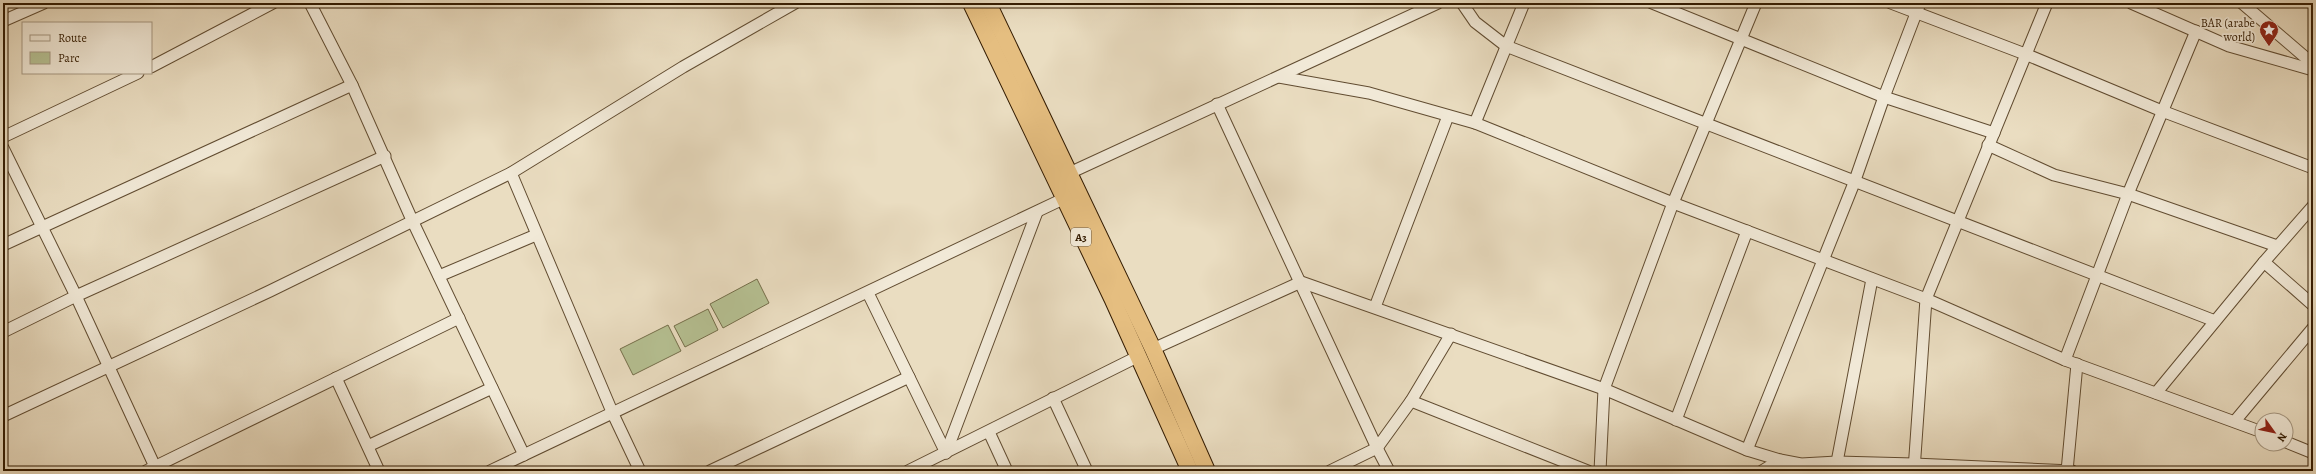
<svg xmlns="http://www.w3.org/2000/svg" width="2316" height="474" font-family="Alegreya,serif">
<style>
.green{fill:#b6c193;stroke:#746e4a}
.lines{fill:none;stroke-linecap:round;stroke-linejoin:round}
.minor-casing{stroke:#614c31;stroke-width:13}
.highway-casing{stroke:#331b01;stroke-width:18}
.minor{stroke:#f1e9d7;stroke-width:11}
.highway{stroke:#e5be80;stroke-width:16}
.labels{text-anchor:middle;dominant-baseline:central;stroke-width:3.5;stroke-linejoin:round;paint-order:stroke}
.shield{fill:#f1e9d7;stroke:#6c5941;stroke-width:1}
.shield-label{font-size:11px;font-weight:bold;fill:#331b01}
.poi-label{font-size:12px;fill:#331b01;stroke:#f1e9d7;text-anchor:end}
</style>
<rect width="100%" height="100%" fill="#eaddc1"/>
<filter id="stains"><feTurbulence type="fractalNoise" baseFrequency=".005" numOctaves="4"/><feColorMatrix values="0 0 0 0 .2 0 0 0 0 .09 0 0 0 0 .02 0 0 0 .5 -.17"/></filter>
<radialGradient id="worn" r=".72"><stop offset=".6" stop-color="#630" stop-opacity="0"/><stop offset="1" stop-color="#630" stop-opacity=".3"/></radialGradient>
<g class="green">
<polygon points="757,279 769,303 723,328 710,304"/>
<polygon points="708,309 718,330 685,347 674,326"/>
<polygon points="668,325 681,351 633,375 620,349"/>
</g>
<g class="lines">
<defs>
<g id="minor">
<polyline points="310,3 352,85 412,220 524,455"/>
<polyline points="1462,3 1475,22 1506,46 2215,321"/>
<polyline points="1652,3 1884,97 1994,133"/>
<polyline points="1891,3 2025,54 2162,111 2313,168"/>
<polyline points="2131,3 2229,46 2313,70"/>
<polyline points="2242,3 2313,64"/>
<polyline points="3,21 44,3"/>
<polyline points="151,67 273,3"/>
<polyline points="1279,77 1369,93 1475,123 1673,203 1926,299 2065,360 2262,432"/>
<polyline points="1217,104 1377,448 1389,471"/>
<polyline points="1475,123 1524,3"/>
<polyline points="3,137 138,73"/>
<polyline points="1988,145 2054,175 2128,194 2277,246"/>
<polyline points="3,148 76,296 157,471"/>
<polyline points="511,173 613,414 640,471"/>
<polyline points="1063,176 1438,3"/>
<polyline points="3,245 352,85"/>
<polyline points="2264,262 2313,305"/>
<polyline points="439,276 536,235"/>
<polyline points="868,293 946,453"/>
<polyline points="1375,307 1448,116"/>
<polyline points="3,332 76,296 385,156"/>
<polyline points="1153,349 1301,282 1604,389 1747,450 1780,460 1801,464 1837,462 1914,464 2072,471"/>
<polyline points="2065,360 2128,194 2196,31"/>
<polyline points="336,378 379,471"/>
<polyline points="2156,393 2264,262 2313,206"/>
<polyline points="1053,398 1087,471"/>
<polyline points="1411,401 1588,471"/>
<polyline points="3,416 270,291 511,173 683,67 795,3"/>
<polyline points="1676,420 1747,231"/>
<polyline points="2235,421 2313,328"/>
<polyline points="989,432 1007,471"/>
<polyline points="2286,442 2313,453"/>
<polyline points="368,446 492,388"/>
<polyline points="1747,450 1854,183 1884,97 1920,3"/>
<polyline points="946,453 1037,212"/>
<polyline points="1837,462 1872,279"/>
<polyline points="1914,470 1926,299 2047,3"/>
<polyline points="146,471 459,318"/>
<polyline points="490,471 1063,199"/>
<polyline points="710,471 909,377"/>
<polyline points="908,471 1137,357"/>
<polyline points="1330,471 1377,448 1411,401 1451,334"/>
<polyline points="1600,471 1604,389 1673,203 1756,3"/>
<polyline points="1762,471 1780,460"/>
<polyline points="2067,471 2077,364"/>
</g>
<g id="highway">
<polyline points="971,3 1112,298 1190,471"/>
<polyline points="988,3 1153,349 1207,471"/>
</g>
</defs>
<use href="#minor" class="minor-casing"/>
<use href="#highway" class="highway-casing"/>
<use href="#minor" class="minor"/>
<use href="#highway" class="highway"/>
</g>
<defs>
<symbol id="sight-pin" viewBox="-11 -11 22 30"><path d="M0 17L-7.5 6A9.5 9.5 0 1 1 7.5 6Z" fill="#8f2418" stroke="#f1e9d7"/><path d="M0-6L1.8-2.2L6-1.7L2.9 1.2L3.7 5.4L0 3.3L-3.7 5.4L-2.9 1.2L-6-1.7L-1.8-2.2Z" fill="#fff"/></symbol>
</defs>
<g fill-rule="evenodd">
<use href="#sight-pin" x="2258" y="19" width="22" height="30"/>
</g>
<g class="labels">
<rect class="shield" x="1071" y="228" width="20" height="18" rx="3"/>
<g class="shield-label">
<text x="1081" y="237">A3</text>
</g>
<g class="poi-label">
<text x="2255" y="23">BAR (arabe<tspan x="2255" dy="14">world)</tspan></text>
</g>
</g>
<rect width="2316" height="474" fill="none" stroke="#eaddc1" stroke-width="16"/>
<rect x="4" y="4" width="2308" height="466" fill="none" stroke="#331b01" stroke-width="2"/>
<rect x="8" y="8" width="2300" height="458" fill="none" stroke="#331b01"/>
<rect x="22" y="22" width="130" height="52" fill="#f1e9d7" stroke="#a59781"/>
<rect x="30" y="35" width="20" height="6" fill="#f1e9d7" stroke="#a59781"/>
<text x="58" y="42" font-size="12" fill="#331b01">Route</text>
<rect x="30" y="52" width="20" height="12" fill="#b6c193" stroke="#a59781"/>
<text x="58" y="62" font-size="12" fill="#331b01">Parc</text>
<g transform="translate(2274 432) rotate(123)"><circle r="19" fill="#f1e9d7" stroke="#a59781"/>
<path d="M0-3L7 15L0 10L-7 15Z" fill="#8f2418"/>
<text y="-6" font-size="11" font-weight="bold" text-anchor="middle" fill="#331b01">N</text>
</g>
<rect width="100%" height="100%" filter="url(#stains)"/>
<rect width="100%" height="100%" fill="url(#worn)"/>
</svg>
